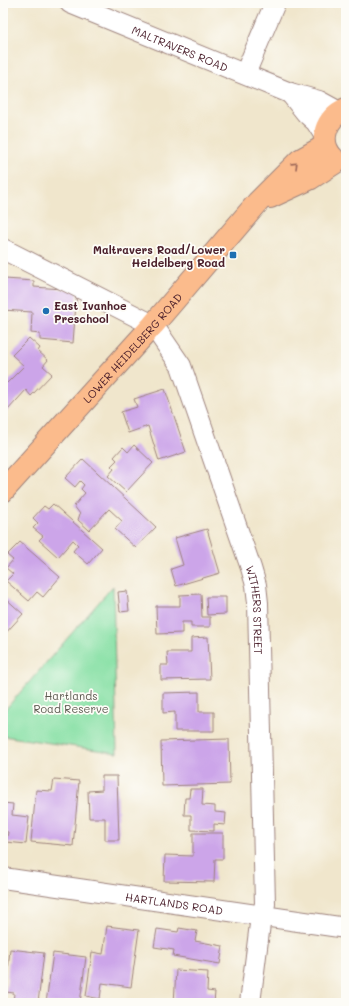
<svg xmlns="http://www.w3.org/2000/svg" width="349" height="1006" font-family="Mali,sans-serif">
<style>
.green{fill:#87e0a5;stroke:#688068}
.building{fill:#cca5e9}
.lines{fill:none;stroke-linecap:round;stroke-linejoin:round}
.minor-casing{stroke:#9d827c;stroke-width:22}
.major-casing{stroke:#9d827c;stroke-width:24}
.minor{stroke:#fff;stroke-width:20}
.major{stroke:#fbbb8c;stroke-width:22}
.oneway{stroke:#9a6557}
.poi-dot{fill:#1f6fb2;stroke:#fdfcf7;stroke-width:1.5}
.labels{text-anchor:middle;dominant-baseline:central;stroke-width:3.5;stroke-linejoin:round;paint-order:stroke}
.street-label{font-size:11px;fill:#4a1f2b;stroke:#fdfcf7}
.poi-label{font-size:11px;font-weight:bold;fill:#4a1f2b;stroke:#fdfcf7;text-anchor:end}
.park-label{font-size:11px;fill:#5c5950;stroke:#fdfcf7}
</style>
<rect width="100%" height="100%" fill="#fdfcf7"/>
<filter id="ink" filterUnits="userSpaceOnUse"><feTurbulence type="fractalNoise" baseFrequency=".025" numOctaves="2"/><feDisplacementMap in="SourceGraphic" scale="8" xChannelSelector="R" yChannelSelector="G"/><feConvolveMatrix kernelMatrix="1 2 1 2 8 2 1 2 1" color-interpolation-filters="sRGB"/></filter>
<filter id="wash" filterUnits="userSpaceOnUse"><feTurbulence type="fractalNoise" baseFrequency=".012" numOctaves="4" result="noise"/><feDisplacementMap in="SourceGraphic" scale="16" xChannelSelector="R" yChannelSelector="G"/><feGaussianBlur stdDeviation="0.9" result="paint"/><feColorMatrix in="noise" values="0 0 0 0 0 0 0 0 0 0 0 0 0 0 0 0 0 1.4 0 .05"/><feComposite in="paint" operator="in"/></filter>
<g filter="url(#wash)">
<rect width="100%" height="100%" fill="#f0e6cc"/>
<polygon class="green" points="113,586 117,753 3,736 3,712"/>
<g id="blocks">
<g class="building">
<polygon points="5,279 34,281 34,287 77,290 73,343 40,340 40,334 31,333 32,312 3,310"/>
<polygon points="29,338 40,348 38,351 48,360 43,366 52,374 31,396 26,390 7,411 3,407 3,379 7,383 24,366 12,355"/>
<polygon points="165,389 186,452 159,461 148,426 128,433 121,412 137,407 134,399"/>
<polygon points="134,445 153,463 126,492 108,476 114,469 111,466 117,460 114,457 123,447 128,452"/>
<polygon points="83,459 156,527 136,548 115,529 122,521 109,509 89,530 78,520 80,514 74,506 85,493 81,489 84,485 80,481 75,487 65,478"/>
<polygon points="53,504 102,548 88,564 73,551 78,545 73,540 58,557 39,540 43,536 33,528 38,523 33,518 44,506 48,509"/>
<polygon points="207,529 220,573 176,586 171,569 183,565 175,538"/>
<polygon points="20,542 60,577 43,597 37,592 29,601 6,581 13,574 6,568 13,560 7,555"/>
<polygon points="127,591 129,611 120,612 118,592"/>
<polygon points="201,594 202,617 210,617 210,627 191,627 191,622 182,622 182,633 157,634 156,606 180,606 180,595"/>
<polygon points="3,596 23,614 3,636"/>
<polygon points="206,597 226,597 226,614 207,615"/>
<polygon points="208,637 210,679 161,680 161,665 168,665 167,652 191,652 191,638"/>
<polygon points="199,692 199,712 214,712 214,731 175,731 175,712 163,713 163,693"/>
<polygon points="229,739 230,784 162,786 161,741"/>
<polygon points="102,776 117,776 119,840 105,840 105,818 89,818 88,791 102,790"/>
<polygon points="54,779 79,781 73,846 31,842 36,790 52,791"/>
<polygon points="190,789 203,789 202,805 215,806 215,812 226,813 225,825 214,824 214,831 191,830 191,815 184,815 185,798 189,798"/>
<polygon points="3,803 13,804 12,815 29,817 26,844 6,842 8,832 3,831"/>
<polygon points="193,833 223,833 223,859 215,859 214,882 164,881 165,855 193,856"/>
<polygon points="107,926 139,930 131,987 102,983 100,999 86,996 92,952 103,954"/>
<polygon points="179,928 197,931 195,941 223,946 220,964 173,956 174,950 154,947 157,929 178,932"/>
<polygon points="10,949 44,953 38,1003 13,1003 14,993 6,992"/>
<polygon points="53,953 86,957 80,1003 46,1003"/>
<polygon points="176,970 208,972 207,991 215,992 214,1003 174,1003"/>
</g>
</g>
</g>
<g filter="url(#ink)">
<use href="#blocks" fill-opacity="0" stroke="#9d827c" stroke-width="1"/>
<g class="lines">
<defs>
<g id="minor">
<path id="s1" d="M70 3 290 93 319 101 339 112"/>
<polyline points="245,74 275,3"/>
<polyline points="290,93 306,113 316,122 325,136"/>
<path id="s2" d="M3 249 153 325 181 366 251 568 256 585 258 603 265 904 260 924 250 1003"/>
<path id="s3" d="M3 878 346 928"/>
</g>
<g id="major">
<path d="M333 158C317 142 326 117 346 109"/>
<polyline points="270,197 311,178 336,162"/>
<path id="s4" d="M3 491 153 325 258 202 300 160 325 146"/>
</g>
</defs>
<use href="#minor" class="minor-casing"/>
<use href="#major" class="major-casing"/>
<use href="#minor" class="minor"/>
<use href="#major" class="major"/>
</g>
<defs><path id="oneway-chevron" d="M-2-3.5L2.5 0L-2 3.5" fill="none" stroke-width="1.6" stroke-linecap="round" stroke-linejoin="round"/></defs>
<use class="oneway" href="#oneway-chevron" transform="translate(295 165) rotate(-44)"/>
</g>
<g class="poi-dot">
<rect x="229" y="251" width="8" height="8" rx="2"/>
<circle cx="46" cy="311" r="4"/>
</g>
<g class="labels">
<g class="street-label">
<text stroke="none"><textPath href="#s1" startOffset="119">MALTRAVERS ROAD</textPath></text>
<text stroke="none"><textPath href="#s4" startOffset="193">LOWER HEIDELBERG ROAD</textPath></text>
<text stroke="none"><textPath href="#s2" startOffset="474">WITHERS STREET</textPath></text>
<text stroke="none"><textPath href="#s3" startOffset="173">HARTLANDS ROAD</textPath></text>
</g>
<g class="poi-label">
<text x="225" y="249">Maltravers Road/Lower<tspan x="225" dy="13">Heidelberg Road</tspan></text>
<text x="54" y="305" text-anchor="start">East Ivanhoe<tspan x="54" dy="13">Preschool</tspan></text>
</g>
<g class="park-label">
<text x="71" y="695">Hartlands<tspan x="71" dy="13">Road Reserve</tspan></text>
</g>
</g>
<rect width="349" height="1006" fill="none" stroke="#fdfcf7" stroke-width="16"/>
</svg>
